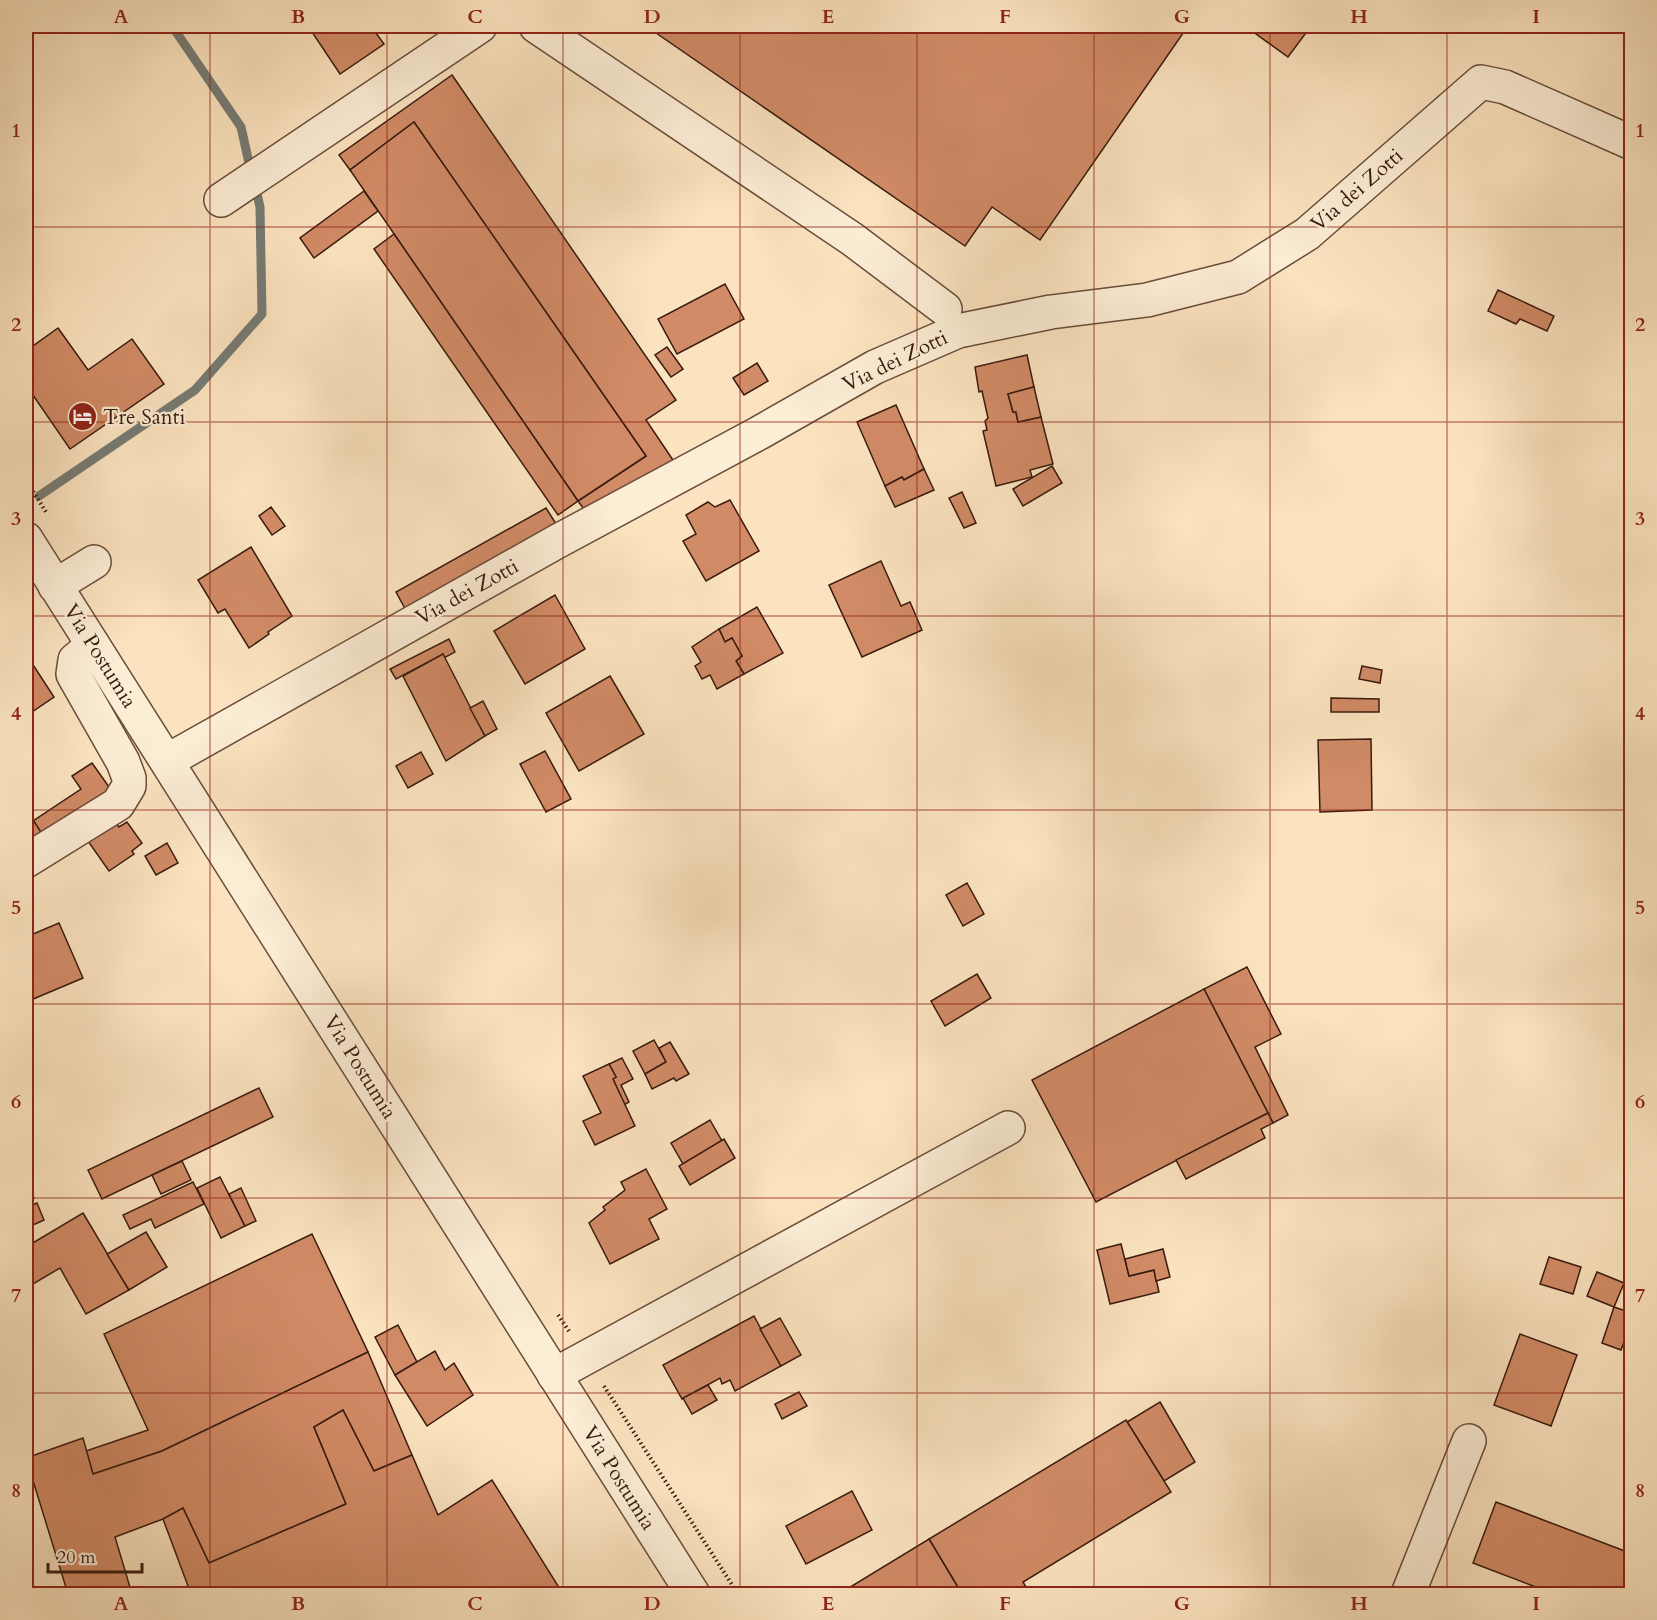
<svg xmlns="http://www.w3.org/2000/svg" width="1657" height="1620" font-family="Cardo,serif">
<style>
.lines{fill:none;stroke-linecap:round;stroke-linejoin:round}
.stream{stroke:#767c74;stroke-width:9}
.building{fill:#d18b66;stroke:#381a0f;stroke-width:1.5}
.minor-casing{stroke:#694c3b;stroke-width:36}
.path{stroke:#381a0f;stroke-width:4;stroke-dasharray:1.5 3;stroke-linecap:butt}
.minor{stroke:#fcedd5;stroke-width:33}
.grid{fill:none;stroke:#8f2418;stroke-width:1.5;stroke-opacity:0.55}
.labels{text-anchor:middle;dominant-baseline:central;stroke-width:4.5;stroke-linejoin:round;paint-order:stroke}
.street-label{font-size:21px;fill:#381a0f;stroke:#fcedd5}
.poi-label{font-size:21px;fill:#381a0f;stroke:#fcedd5;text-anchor:start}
.neatline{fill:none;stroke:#8f2418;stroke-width:2}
.grid-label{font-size:20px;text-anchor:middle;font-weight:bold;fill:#8f2418}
</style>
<rect width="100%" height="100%" fill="#fbe3bf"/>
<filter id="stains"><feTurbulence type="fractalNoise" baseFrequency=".00333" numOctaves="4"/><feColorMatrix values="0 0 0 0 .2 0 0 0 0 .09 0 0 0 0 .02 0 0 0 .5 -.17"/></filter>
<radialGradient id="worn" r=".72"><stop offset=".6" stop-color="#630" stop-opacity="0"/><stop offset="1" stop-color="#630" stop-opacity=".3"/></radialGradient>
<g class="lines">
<g class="stream">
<polyline points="172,26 241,127 251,172"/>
<polyline points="39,496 195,390 262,314 260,207 255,185"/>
</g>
</g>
<g class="building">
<polygon points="308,26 371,26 384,44 340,74"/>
<polygon points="646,26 1188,26 1040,240 992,207 965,246"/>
<polygon points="1245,26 1311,26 1288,57"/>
<polygon points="452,75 676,400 646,420 677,466 588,515 578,501 646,456 414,122 350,170 339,155"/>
<polygon points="414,122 646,456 578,501 350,170"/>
<polygon points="364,191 378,211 314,258 300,238"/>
<polygon points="394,234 578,501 558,515 374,249"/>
<polygon points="725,284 744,319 677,354 658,319"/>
<polygon points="1498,290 1554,316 1547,331 1520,319 1516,324 1488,311"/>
<polygon points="58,328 88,370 132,339 164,384 70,449 26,385 26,351"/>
<polygon points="667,347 683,369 671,377 655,355"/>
<polygon points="1027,355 1034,387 1008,394 1013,412 1016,412 1018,422 1041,417 1053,464 1030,470 1032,477 996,486 983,431 987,430 985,421 988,418 982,391 979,392 975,367"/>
<polygon points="757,363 768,381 744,395 733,378"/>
<polygon points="1034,387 1041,417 1018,422 1016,412 1013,412 1008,394"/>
<polygon points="896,405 924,469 904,480 902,477 885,486 857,422"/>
<polygon points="1052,466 1062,483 1023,506 1013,489"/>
<polygon points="924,469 934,490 895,507 885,486 902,477 904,480"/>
<polygon points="962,492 976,523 964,528 949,498"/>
<polygon points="730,500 759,551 706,581 683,541 696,534 686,515 708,502 715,507"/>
<polygon points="271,507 285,526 272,535 259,516"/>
<polygon points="546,508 560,530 408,614 396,592"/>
<polygon points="251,547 292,616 268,632 269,634 249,648 225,609 218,613 198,580"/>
<polygon points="881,561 901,606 910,602 922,630 862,657 829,585"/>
<polygon points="555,595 585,649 525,684 494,631"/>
<polygon points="757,607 783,653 744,674 736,661 742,656 732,638 725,642 719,629"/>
<polygon points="719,629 725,642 732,638 742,656 736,661 744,674 717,689 710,675 702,679 695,666 701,662 692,647"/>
<polygon points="449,639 455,652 444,658 443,654 396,679 390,669"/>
<polygon points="26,654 54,697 26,716"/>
<polygon points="443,654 485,736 446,761 403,676"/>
<polygon points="1362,666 1382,670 1380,683 1359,679"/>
<polygon points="610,676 644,734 579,771 546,713"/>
<polygon points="1331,698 1379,699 1379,712 1331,712"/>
<polygon points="483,701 497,729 485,736 470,708"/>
<polygon points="1371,739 1372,810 1320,812 1318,740"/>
<polygon points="545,751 571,799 546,812 520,764"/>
<polygon points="421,752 433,774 408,788 396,766"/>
<polygon points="92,763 114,794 46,840 33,821 81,789 72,776"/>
<polygon points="26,809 46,840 26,853"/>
<polygon points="110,815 119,827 127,822 142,843 132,851 134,854 109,871 83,834"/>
<polygon points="167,843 178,863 156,875 145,856"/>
<polygon points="967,883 984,914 963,926 946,895"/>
<polygon points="59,923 83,978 26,1002 26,937"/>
<polygon points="1247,967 1281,1034 1255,1047 1288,1115 1273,1123 1204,989"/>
<polygon points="977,974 991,998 945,1026 931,1001"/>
<polygon points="1204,989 1268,1113 1096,1202 1032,1080"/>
<polygon points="654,1040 666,1062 645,1074 633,1051"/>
<polygon points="670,1042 689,1074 676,1081 674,1078 652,1089 645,1074 666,1062 659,1048"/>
<polygon points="622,1058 633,1079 621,1085 629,1102 624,1105 613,1079 616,1077 609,1064"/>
<polygon points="609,1064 616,1077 613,1079 635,1126 595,1145 583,1121 601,1113 583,1076"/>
<polygon points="259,1088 273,1117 102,1199 88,1170"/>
<polygon points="1268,1113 1273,1123 1261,1129 1265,1138 1186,1179 1176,1160"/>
<polygon points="710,1120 722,1141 683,1164 671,1143"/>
<polygon points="724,1139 735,1158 690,1185 679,1166"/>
<polygon points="182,1161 191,1180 161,1194 152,1175"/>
<polygon points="646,1169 667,1209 649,1219 659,1239 610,1264 589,1223 605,1210 603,1207 625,1190 621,1182"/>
<polygon points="26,1177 34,1198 26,1201"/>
<polygon points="220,1177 245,1226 221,1238 197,1188"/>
<polygon points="193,1182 204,1204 155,1228 151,1219 130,1229 123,1215"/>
<polygon points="241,1188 256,1221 245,1226 229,1194"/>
<polygon points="37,1203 44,1220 26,1228 26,1208"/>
<polygon points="83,1213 129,1290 86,1314 60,1268 33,1284 26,1271 26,1247"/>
<polygon points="146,1232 167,1267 129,1290 107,1254"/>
<polygon points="312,1234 368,1352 162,1451 93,1474 86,1451 148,1430 104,1334"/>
<polygon points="1121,1244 1129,1276 1154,1270 1159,1292 1110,1304 1097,1250"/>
<polygon points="1163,1249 1170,1277 1156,1281 1154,1270 1129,1276 1125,1259"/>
<polygon points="1549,1257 1581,1267 1573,1294 1540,1284"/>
<polygon points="1597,1272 1624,1283 1614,1307 1587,1296"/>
<polygon points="1614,1307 1632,1313 1632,1320 1621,1350 1602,1343"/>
<polygon points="754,1316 781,1366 735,1391 730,1380 722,1384 720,1378 682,1399 663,1365"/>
<polygon points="780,1318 801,1355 781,1366 760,1329"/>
<polygon points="398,1325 417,1362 395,1375 375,1337"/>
<polygon points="1520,1334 1577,1355 1551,1426 1494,1405"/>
<polygon points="435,1351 445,1370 454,1363 473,1395 427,1426 395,1375"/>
<polygon points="368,1352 412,1455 374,1471 343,1410 314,1427 346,1504 209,1563 183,1508 163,1519 115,1537 132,1594 68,1594 26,1458 83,1438 93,1474 162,1451"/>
<polygon points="708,1385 717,1400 692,1414 683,1398"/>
<polygon points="799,1392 807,1406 782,1419 775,1404"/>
<polygon points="1160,1402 1195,1462 1164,1481 1127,1422"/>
<polygon points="343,1410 374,1471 412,1455 438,1515 492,1480 563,1594 191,1594 163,1519 183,1508 209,1563 346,1504 314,1427"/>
<polygon points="1126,1420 1171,1492 1023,1582 1030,1594 962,1594 929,1539"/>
<polygon points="852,1491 872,1530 806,1564 786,1526"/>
<polygon points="1496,1502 1630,1553 1625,1566 1632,1569 1632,1594 1548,1594 1549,1592 1473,1563"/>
<polygon points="929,1539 962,1594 843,1594 842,1592"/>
</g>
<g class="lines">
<defs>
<g id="minor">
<polyline points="536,26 852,239 945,309"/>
<polyline points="221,200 480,26"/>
<polyline points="26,539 693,1594"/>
<polyline points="55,586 94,562"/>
<polyline points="167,761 558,541 759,433 875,367 958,331 1051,312 1147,300 1238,277 1307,234 1481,82 1505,87 1632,143"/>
<polyline points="26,861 118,804 129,786 129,778 123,762 73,674 75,660 93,645"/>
<polyline points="554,1375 1008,1128"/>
<polyline points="1408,1594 1469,1441"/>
</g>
</defs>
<use href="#minor" class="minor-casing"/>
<g class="path">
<polyline points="26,480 46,512"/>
<polyline points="558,1315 569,1331"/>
<polyline points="604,1386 738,1594"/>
</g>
<use href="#minor" class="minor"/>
</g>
<path class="grid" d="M210 26V1594M387 26V1594M563 26V1594M740 26V1594M917 26V1594M1094 26V1594M1270 26V1594M1447 26V1594M26 227H1632M26 422H1632M26 616H1632M26 810H1632M26 1004H1632M26 1198H1632M26 1393H1632"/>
<defs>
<symbol id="hotel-disc" viewBox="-11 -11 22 22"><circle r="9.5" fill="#8f2418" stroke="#fcedd5"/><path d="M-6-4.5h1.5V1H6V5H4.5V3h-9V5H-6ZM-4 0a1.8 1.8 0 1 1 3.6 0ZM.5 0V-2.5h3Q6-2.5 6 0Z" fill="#fff"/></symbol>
</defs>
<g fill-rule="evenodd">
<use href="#hotel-disc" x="66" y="400" width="33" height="33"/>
</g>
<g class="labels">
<g class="street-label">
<text transform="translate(1357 190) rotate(-41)">Via dei Zotti</text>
<text transform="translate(895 361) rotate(-26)">Via dei Zotti</text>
<text transform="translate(467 592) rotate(-29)">Via dei Zotti</text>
<text transform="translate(100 656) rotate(58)">Via Postumia</text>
<text transform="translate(360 1067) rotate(58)">Via Postumia</text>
<text transform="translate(619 1478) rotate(58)">Via Postumia</text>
</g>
<g class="poi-label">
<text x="103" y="417">Tre Santi</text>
</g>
</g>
<rect width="1657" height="1620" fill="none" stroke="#fbe3bf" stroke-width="66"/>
<path d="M48 1563v9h94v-9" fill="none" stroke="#381a0f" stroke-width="3"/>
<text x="57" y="1563" font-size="18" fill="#381a0f" stroke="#fcedd5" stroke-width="4.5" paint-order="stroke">20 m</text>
<rect x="33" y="33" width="1591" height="1554" class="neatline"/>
<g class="grid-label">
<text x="121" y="23">A</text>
<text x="298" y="23">B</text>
<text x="475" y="23">C</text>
<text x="652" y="23">D</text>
<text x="828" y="23">E</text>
<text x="1005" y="23">F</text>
<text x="1182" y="23">G</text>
<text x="1359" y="23">H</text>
<text x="1536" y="23">I</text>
<text x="16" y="137">1</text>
<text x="1640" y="137">1</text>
<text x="16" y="331">2</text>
<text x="1640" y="331">2</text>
<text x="16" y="525">3</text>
<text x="1640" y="525">3</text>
<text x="16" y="720">4</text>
<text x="1640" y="720">4</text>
<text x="16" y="914">5</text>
<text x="1640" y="914">5</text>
<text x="16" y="1108">6</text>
<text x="1640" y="1108">6</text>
<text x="16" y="1302">7</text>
<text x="1640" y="1302">7</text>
<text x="16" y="1497">8</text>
<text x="1640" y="1497">8</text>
<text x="121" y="1610">A</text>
<text x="298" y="1610">B</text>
<text x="475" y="1610">C</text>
<text x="652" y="1610">D</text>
<text x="828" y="1610">E</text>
<text x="1005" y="1610">F</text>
<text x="1182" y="1610">G</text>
<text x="1359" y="1610">H</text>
<text x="1536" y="1610">I</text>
</g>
<rect width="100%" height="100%" filter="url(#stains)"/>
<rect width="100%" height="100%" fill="url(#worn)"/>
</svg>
